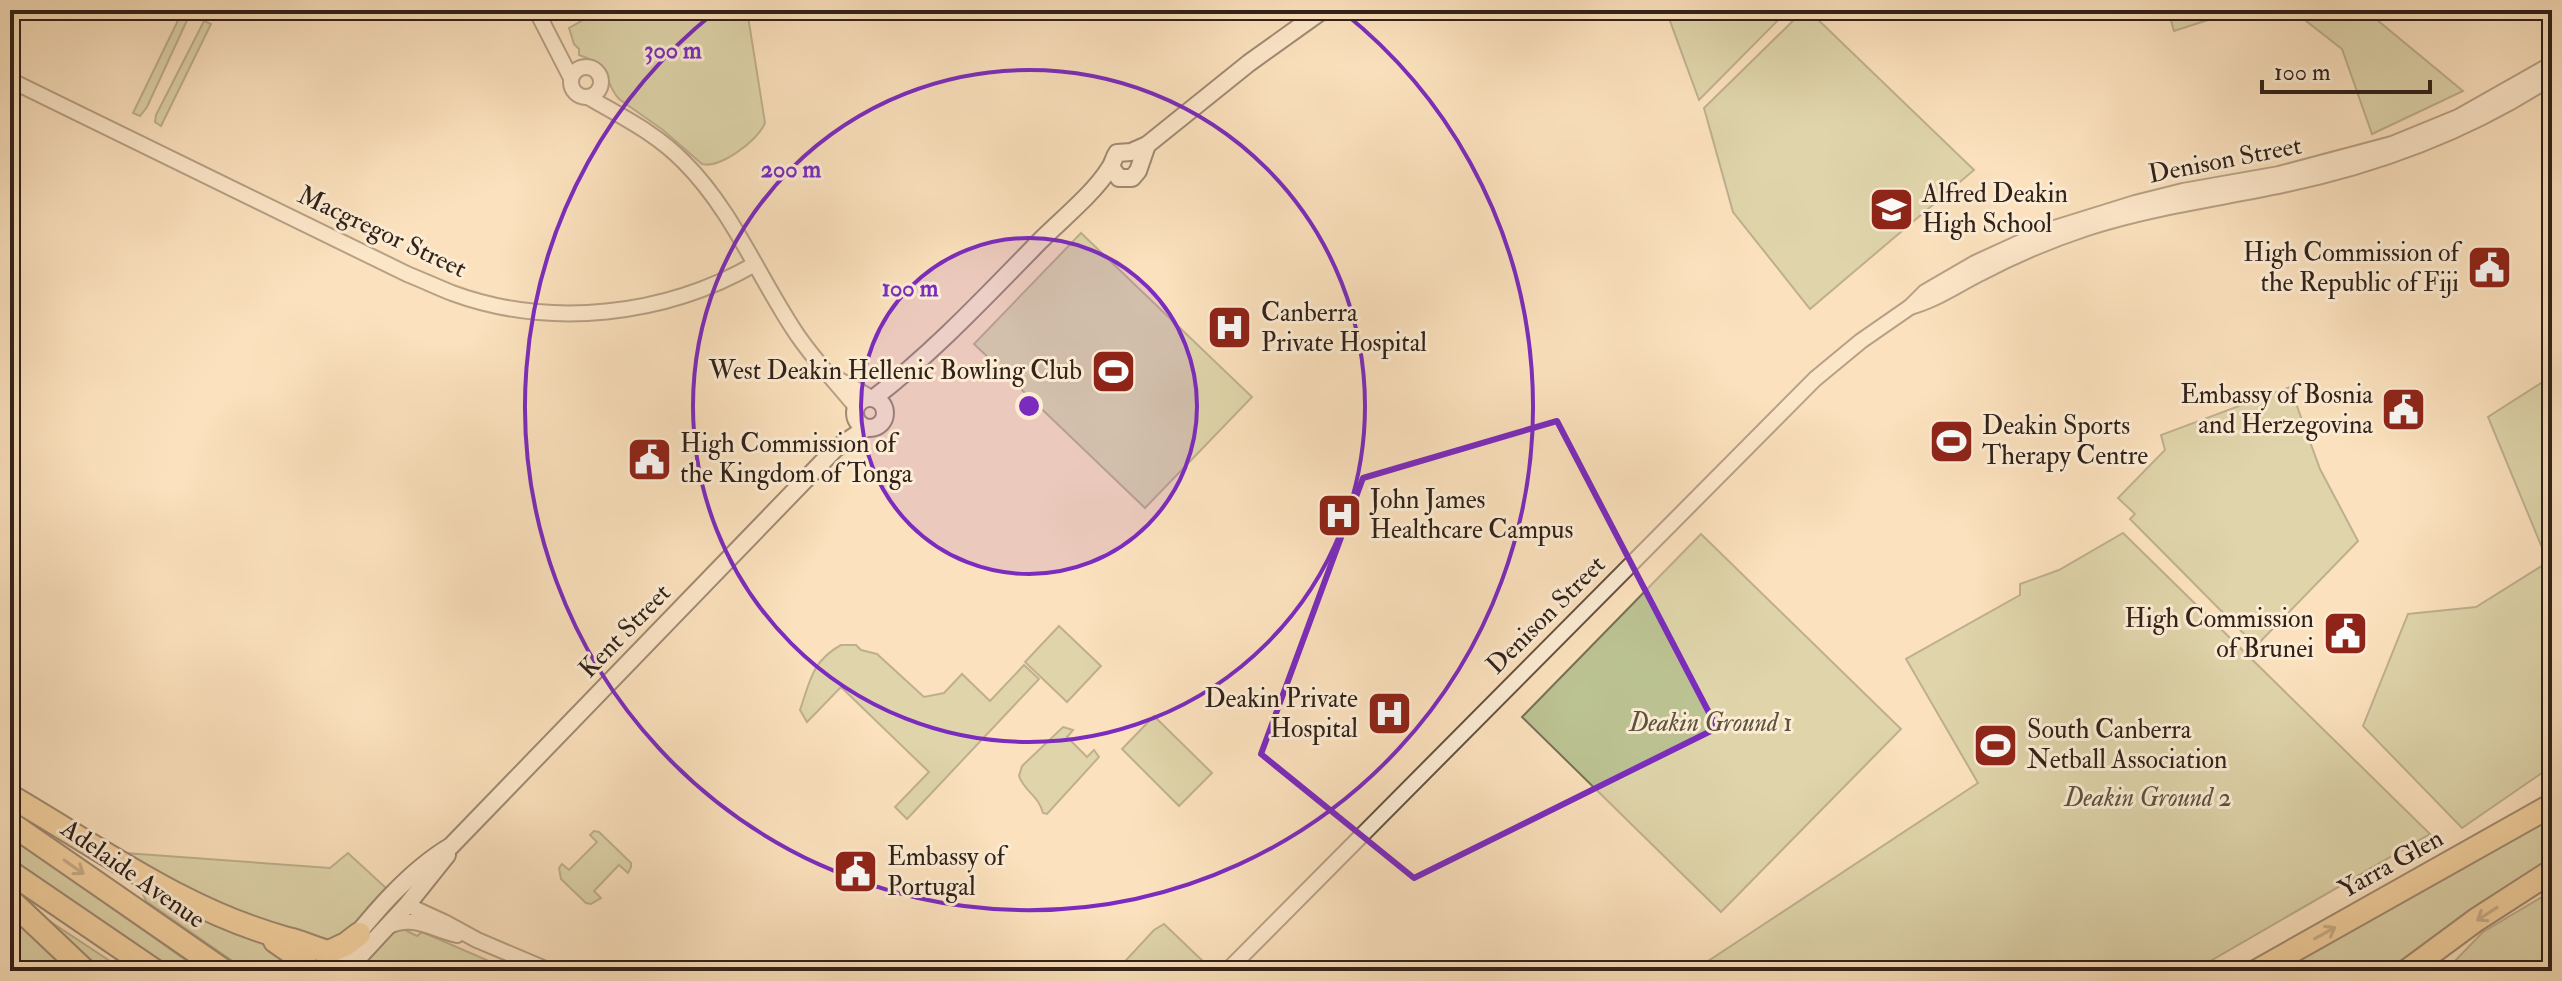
<svg xmlns="http://www.w3.org/2000/svg" width="2562" height="981" font-family="'IM FELL Double Pica',serif">
<style>
.green{fill:#bcc393;stroke:#767256;stroke-width:2}
.lines{fill:none;stroke-linecap:round;stroke-linejoin:round}
.stream{stroke:#747e79;stroke-width:3}
.tertiary-casing{stroke:#645142;stroke-width:18}
.secondary-casing{stroke:#312119;stroke-width:20}
.motorway-casing{stroke:#312119;stroke-width:26}
.tertiary{stroke:#fcecd4;stroke-width:14}
.secondary{stroke:#fcecd4;stroke-width:16}
.motorway{stroke:#eec07e;stroke-width:22}
.oneway{stroke:#90704c}
.marked{fill:none;stroke:#7b2cbf;stroke-width:6;stroke-linejoin:round}
.ring{fill:none;stroke:#7b2cbf;stroke-width:4}
.labels{text-anchor:middle;dominant-baseline:central;stroke-width:6;stroke-linejoin:round;paint-order:stroke}
.street-label{font-size:26px;fill:#312119;stroke:#fcecd4}
.poi-label{font-size:26px;fill:#312119;stroke:#fcecd4;text-anchor:start}
.park-label{font-size:26px;font-style:italic;fill:#5b523e;stroke:#fcecd4}
.centre{fill:#7b2cbf;stroke:#fcecd4;stroke-width:4}
.ring-label{font-size:24px;text-anchor:middle;font-weight:bold;fill:#7b2cbf;stroke:#fcecd4;stroke-width:6;stroke-linejoin:round;paint-order:stroke}
</style>
<rect width="100%" height="100%" fill="#fbe1bd"/>
<filter id="stains"><feTurbulence type="fractalNoise" baseFrequency=".0025" numOctaves="4"/><feColorMatrix values="0 0 0 0 .2 0 0 0 0 .09 0 0 0 0 .02 0 0 0 .5 -.17"/></filter>
<radialGradient id="worn" r=".72"><stop offset=".6" stop-color="#630" stop-opacity="0"/><stop offset="1" stop-color="#630" stop-opacity=".3"/></radialGradient>
<g class="green">
<polygon points="183,10 189,13 189,16 147,107 140,116 133,113"/>
<path d="M601 10H747L765 123C758 141 719 169 702 164L663 130 619 99C598 74 619 69 579 55V49L574 44 569 28Z"/>
<polygon points="1666,10 1788,10 1699,100"/>
<polygon points="1804,10 1808,10 1974,170 1810,309 1733,212 1704,108"/>
<polygon points="2168,10 2239,10 2174,31"/>
<polygon points="2292,10 2365,10 2463,91 2372,134 2342,49"/>
<polygon points="204,21 211,24 161,126 155,122 156,115"/>
<polygon points="1081,233 1252,397 1145,508 974,344"/>
<polygon points="2552,376 2552,766 2462,828 2363,726 2408,614 2476,607 2548,562 2488,417"/>
<polygon points="2290,387 2320,469 2358,541 2256,646 2130,519 2135,514 2118,498 2165,450 2161,435"/>
<polygon points="2123,533 2430,834 2193,971 1693,971 1978,783 1906,659 2020,595 2020,584 2059,570"/>
<polygon points="1701,534 1901,729 1721,912 1522,717"/>
<polygon points="1059,626 1101,666 1067,702 1025,662"/>
<path d="M841 645H856L861 650 877 654 924 697 944 693 962 674 990 701 1024 665 1039 679 907 819 895 807 929 772 841 687 807 722 800 710C810 681 812 661 841 645Z"/>
<polygon points="1154,716 1212,773 1179,806 1122,749"/>
<path d="M1063 727 1073 730 1067 737 1087 757 1094 750 1099 757 1047 814 1043 813C1039 796 1024 791 1019 776L1022 766Z"/>
<polygon points="2552,815 2552,858 2457,921 2390,971 2273,971"/>
<polygon points="594,831 599,832 631,863 631,867 628,873 619,865 594,891 601,898 591,904 586,903 561,879 559,868 562,864 569,870 597,842 590,835"/>
<polygon points="10,836 201,971 175,971 10,858"/>
<polygon points="125,853 330,868 348,853 386,888 367,908 392,933 411,925 407,931 417,936 422,932 505,968 504,971 247,971 146,901"/>
<polygon points="2552,891 2552,971 2445,971 2483,932"/>
<polygon points="10,895 125,971 10,971"/>
<polygon points="1164,924 1209,967 1205,971 1116,971 1154,930"/>
</g>
<g class="lines">
<polyline class="stream" points="2538,971 2552,958"/>
<defs>
<g id="tertiary">
<polyline points="536,10 571,78"/>
<circle cx="586" cy="82" r="15"/>
<path d="M10 80 407 274C422 280 437 287 452 293 550 329 665 316 755 264"/>
<path d="M588 97C622 117 656 133 684 162 732 210 757 274 794 330 812 358 835 381 856 407"/>
<path d="M1910 307C1936 300 1957 285 1981 273 2015 255 2051 240 2087 228 2152 207 2217 199 2283 185 2379 165 2470 131 2552 77"/>
<polyline points="836,378 870,397"/>
<polyline points="407,905 444,922 477,940 550,971"/>
<path d="M387 927C414 914 431 929 457 935"/>
<polyline points="1227,971 1815,379 1861,341 1910,307 1925,292 1975,263 2045,231 2135,203 2183,191 2279,174 2392,144 2458,117 2552,64"/>
</g>
<g id="secondary">
<polyline points="1111,167 1119,178 1132,178 1138,171 1147,145"/>
<circle cx="870" cy="413" r="15"/>
<path d="M874 398C935 351 987 295 1040 241 1061 220 1094 193 1109 169 1113 164 1113 159 1117 153L1131 152 1147 145 1249 63 1323 10"/>
<path d="M327 971C363 927 402 875 451 846L835 449 866 428"/>
<polyline points="346,971 407,905 447,855"/>
</g>
<g id="motorway">
<path d="M10 796C101 849 185 911 288 939 302 942 315 949 329 952L346 944 359 934"/>
<polyline points="10,823 224,971"/>
<polyline points="10,872 155,971"/>
<polyline points="10,900 85,971"/>
<polyline points="275,941 295,955 311,971"/>
<polyline points="2257,971 2552,805"/>
<polyline points="2407,971 2476,920 2552,871"/>
</g>
</defs>
<use href="#tertiary" class="tertiary-casing"/>
<use href="#secondary" class="secondary-casing"/>
<use href="#motorway" class="motorway-casing"/>
<use href="#tertiary" class="tertiary"/>
<use href="#secondary" class="secondary"/>
<use href="#motorway" class="motorway"/>
</g>
<defs><path id="oneway-shaft" d="M-6 0H5M1.5-3L5.5 0L1.5 3" fill="none" stroke-width="1.6" stroke-linecap="round" stroke-linejoin="round" transform="scale(2)"/></defs>
<g class="oneway">
<use href="#oneway-shaft" transform="translate(74 867) rotate(35)"/>
<use href="#oneway-shaft" transform="translate(2487 914) rotate(147)"/>
<use href="#oneway-shaft" transform="translate(2325 933) rotate(-29)"/>
</g>
<path d="M0 0H2562V981H0ZM1557 421 1717 728 1414 878 1261 754 1363 478Z" fill="#fbe1bd" fill-opacity=".55" fill-rule="evenodd"/>
<path class="marked" d="M1557 421 1717 728 1414 878 1261 754 1363 478Z"/>
<circle cx="1029" cy="406" r="168" fill="#7b2cbf" fill-opacity=".12"/>
<g class="ring">
<circle cx="1029" cy="406" r="168"/>
<circle cx="1029" cy="406" r="336"/>
<path d="M1343 12A504 504 0 1 1 715 12"/>
</g>
<defs>
<symbol id="school-square" viewBox="-11 -11 22 22"><rect x="-9" y="-9" width="18" height="18" rx="4" fill="#8f2418" stroke="#fcecd4"/><path d="M0-5L7-2L0 1L-7-2ZM-4 1L0 2.5L4 1V4Q0 6-4 4Z" fill="#fff"/></symbol>
<symbol id="civic-square" viewBox="-11 -11 22 22"><rect x="-9" y="-9" width="18" height="18" rx="4" fill="#8f2418" stroke="#fcecd4"/><path d="M-.6-6.5H3V-4.5H.6V-3L4-1V1h2V6H-6V1h2V-1L-.6-3ZM-1.2 2.5V6h2.4V2.5Z" fill="#fff"/></symbol>
<symbol id="hospital-square" viewBox="-11 -11 22 22"><rect x="-9" y="-9" width="18" height="18" rx="4" fill="#8f2418" stroke="#fcecd4"/><path d="M-5-5h3v3.5h4V-5h3V5h-3V1.5h-4V5h-3Z" fill="#fff"/></symbol>
<symbol id="stadium-square" viewBox="-11 -11 22 22"><rect x="-9" y="-9" width="18" height="18" rx="4" fill="#8f2418" stroke="#fcecd4"/><path d="M0-5a6.5 5 0 1 0 0 10a6.5 5 0 1 0 0-10ZM-3.5-1.8h7v3.6h-7Z" fill="#fff"/></symbol>
</defs>
<g fill-rule="evenodd">
<use href="#school-square" x="1866" y="184" width="51" height="51"/>
<use href="#civic-square" x="2464" y="242" width="51" height="51"/>
<use href="#hospital-square" x="1204" y="302" width="51" height="51"/>
<use href="#stadium-square" x="1088" y="346" width="51" height="51"/>
<use href="#civic-square" x="2378" y="384" width="51" height="51"/>
<use href="#stadium-square" x="1926" y="416" width="51" height="51"/>
<use href="#civic-square" x="624" y="434" width="51" height="51"/>
<use href="#hospital-square" x="1314" y="490" width="51" height="51"/>
<use href="#civic-square" x="2320" y="608" width="51" height="51"/>
<use href="#hospital-square" x="1364" y="688" width="51" height="51"/>
<use href="#stadium-square" x="1970" y="720" width="51" height="51"/>
<use href="#civic-square" x="830" y="846" width="51" height="51"/>
</g>
<g class="labels">
<g class="street-label">
<text transform="translate(2225 160) rotate(-11)">Denison Street</text>
<text transform="translate(382 232) rotate(25)">Macgregor Street</text>
<text transform="translate(1546 615) rotate(-45)">Denison Street</text>
<text transform="translate(625 631) rotate(-46)">Kent Street</text>
<text transform="translate(2391 864) rotate(-29)">Yarra Glen</text>
<text transform="translate(133 874) rotate(35)">Adelaide Avenue</text>
</g>
<g class="poi-label">
<text x="1922" y="194">Alfred Deakin<tspan x="1922" dy="30">High School</tspan></text>
<text x="2459" y="253" text-anchor="end">High Commission of<tspan x="2459" dy="30">the Republic of Fiji</tspan></text>
<text x="1261" y="313">Canberra<tspan x="1261" dy="30">Private Hospital</tspan></text>
<text x="1082" y="371" text-anchor="end">West Deakin Hellenic Bowling Club</text>
<text x="2373" y="395" text-anchor="end">Embassy of Bosnia<tspan x="2373" dy="30">and Herzegovina</tspan></text>
<text x="1982" y="426">Deakin Sports<tspan x="1982" dy="30">Therapy Centre</tspan></text>
<text x="680" y="444">High Commission of<tspan x="680" dy="30">the Kingdom of Tonga</tspan></text>
<text x="1370" y="500">John James<tspan x="1370" dy="30">Healthcare Campus</tspan></text>
<text x="2314" y="619" text-anchor="end">High Commission<tspan x="2314" dy="30">of Brunei</tspan></text>
<text x="1358" y="699" text-anchor="end">Deakin Private<tspan x="1358" dy="30">Hospital</tspan></text>
<text x="2027" y="730">South Canberra<tspan x="2027" dy="30">Netball Association</tspan></text>
<text x="887" y="857">Embassy of<tspan x="887" dy="30">Portugal</tspan></text>
</g>
<g class="park-label">
<text x="1711" y="723">Deakin Ground 1</text>
<text x="2148" y="798">Deakin Ground 2</text>
</g>
</g>
<circle cx="1029" cy="406" r="12" class="centre"/>
<g class="ring-label">
<text x="673" y="58">300 m</text>
<text x="791" y="177">200 m</text>
<text x="910" y="296">100 m</text>
</g>
<rect width="2562" height="981" fill="none" stroke="#fbe1bd" stroke-width="40"/>
<rect x="12" y="12" width="2538" height="957" fill="none" stroke="#312119" stroke-width="4"/>
<rect x="20" y="20" width="2522" height="941" fill="none" stroke="#312119" stroke-width="2"/>
<path d="M2262 80v12h168v-12" fill="none" stroke="#312119" stroke-width="4"/>
<text x="2274" y="80" font-size="24" fill="#312119" stroke="#fcecd4" stroke-width="6" paint-order="stroke">100 m</text>
<rect width="100%" height="100%" filter="url(#stains)"/>
<rect width="100%" height="100%" fill="url(#worn)"/>
</svg>
